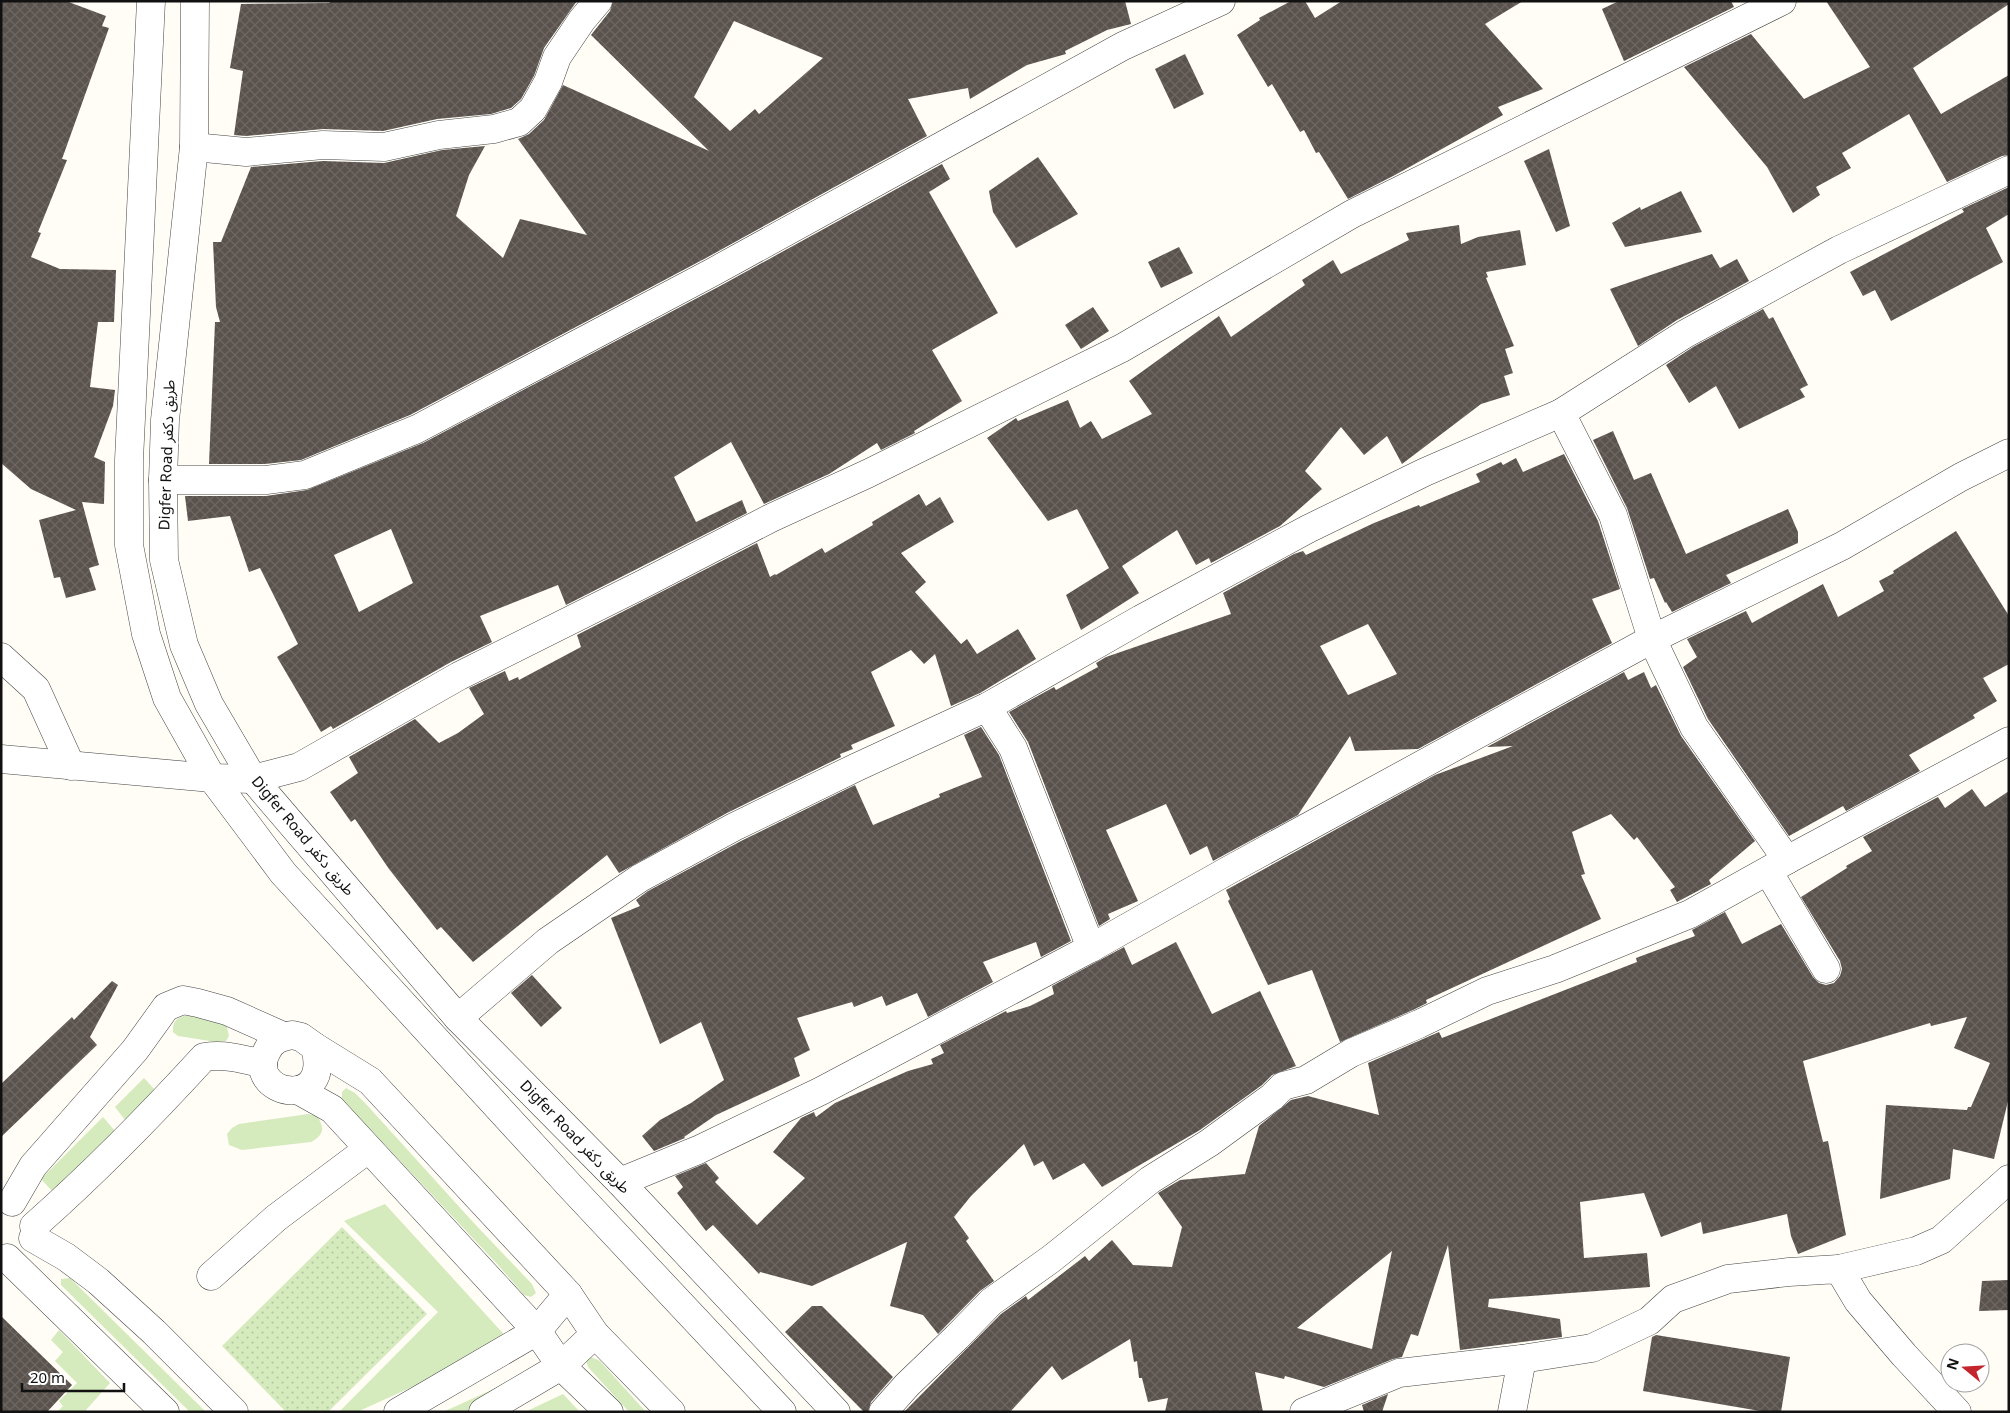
<svg xmlns="http://www.w3.org/2000/svg" width="2010" height="1413" font-family="Georgia,'Noto Sans Arabic',serif">
<style>
.grass{fill:#d5ebbd}
.park{fill:url(#park-dots)}
.building{fill:url(#building-cross-hatch);fill-rule:evenodd}
.lines{fill:none;stroke-linecap:round;stroke-linejoin:round}
.minor-casing{stroke:#444;stroke-width:29}
.minor{stroke:#fff;stroke-width:28}
.labels{text-anchor:middle;dominant-baseline:central;stroke-width:5;stroke-linejoin:round;paint-order:stroke}
.street-label{font-size:15px;fill:#111;stroke:#fff}
</style>
<defs>
<pattern id="park-dots" width="8" height="8" patternUnits="userSpaceOnUse" patternTransform="scale(1.25)"><rect width="8" height="8" fill="#d5ebbd"/><path d="M2 2h.1M6 6h.1" fill="none" stroke="#b6c8a1" stroke-width="1.8" stroke-linecap="round"/></pattern>
<pattern id="building-cross-hatch" width="8" height="8" patternUnits="userSpaceOnUse" patternTransform="scale(1.25)"><rect width="8" height="8" fill="#5a524d"/><path d="M0 0l8 8M0 8l8-8" fill="none" stroke="#6d6662"/></pattern>
</defs>
<rect width="100%" height="100%" fill="#fffdf5"/>
<g class="grass">
<path d="M190 1015 226 1023 229 1036 226 1041 216 1042 178 1036 173 1032C172 1020 179 1016 190 1015Z"/>
<polygon points="144,1078 155,1090 125,1120 115,1107"/>
<polygon points="346,1088 355,1093 366,1104 472,1221 532,1284 536,1293 531,1297 524,1295 498,1265 342,1099 342,1092"/>
<path d="M308 1114 317 1116C325 1128 324 1135 311 1142L242 1150 229 1145 227 1134 232 1128 239 1124Z"/>
<polygon points="103,1117 115,1131 53,1192 41,1179"/>
<polygon points="385,1204 511,1342 357,1412 339,1412 438,1312 344,1221"/>
<polygon points="70,1278 206,1412 190,1412 61,1285 61,1279"/>
<polygon points="59,1330 110,1383 86,1410 87,1412 57,1412 63,1406 59,1401 77,1383 55,1361 63,1352 51,1340"/>
<polygon points="589,1356 600,1361 646,1412 629,1412 588,1367 586,1360"/>
<polygon points="555,1361 557,1369 467,1412 443,1412"/>
<polygon points="563,1394 580,1412 525,1412"/>
</g>
<polygon class="park" points="342,1227 427,1314 328,1412 286,1412 222,1346"/>
<g class="building">
<polygon points="1,1 66,1 106,16 102,26 109,28 62,159 67,160 38,232 41,233 31,257 60,269 116,270 114,322 98,322 90,387 115,390 113,406 94,457 105,462 104,504 82,502 99,565 89,568 96,590 66,598 60,577 54,578 39,520 76,510 31,489 1,463"/>
<polygon points="329,1 577,1 544,48 534,76 521,99 511,108 491,114 437,119 383,131 323,129 246,136 234,135 243,71 230,68 241,4 330,3"/>
<path d="M613 1H1125L1131 24 1107 30 1065 51 1066 54 1027 65 970 99 968 88 908 99 927 136 706 258 410 415 301 460 265 464H209L215 322H220L216 307 213 242H221L251 167 323 161 384 163 442 150 485 146 469 175 456 216 503 258 520 219 587 235 518 139 529 134 544 120 563 85 709 151 591 35 610 11ZM734 21 823 58 759 114 755 109 730 131 694 97Z"/>
<polygon points="1291,1 1305,1 1315,18 1342,1 1523,1 1485,24 1543,89 1498,107 1503,115 1395,175 1348,199 1319,152 1316,153 1304,130 1300,132 1272,84 1268,87 1237,35 1260,20 1259,18"/>
<polygon points="1619,1 1731,1 1734,7 1624,61 1602,9"/>
<polygon points="1826,1 2009,1 2009,4 1913,68 1941,114 2009,75 2009,155 2002,156 1947,182 1909,114 1842,153 1851,168 1816,187 1820,195 1793,213 1767,167 1684,67 1751,34 1804,99 1870,67"/>
<polygon points="1185,54 1204,94 1174,109 1155,69"/>
<polygon points="1549,149 1570,226 1556,232 1524,161"/>
<polygon points="1038,157 1078,214 1016,248 993,212 989,191"/>
<path d="M942 164 950 179 929 192 998 313 932 350 962 401 914 431 915 433 881 450 877 443 829 474 764 504 731 442 674 477 696 522 742 500 747 513 566 605 558 585 480 616 492 642 451 662 333 729 331 726 321 732 277 657 298 644 260 568 249 572 230 516 188 521 185 496H266L307 490 423 443 720 286ZM391 529 413 583 359 612 334 555Z"/>
<polygon points="2009,187 2009,214 1986,228 2003,262 1891,321 1875,290 1863,296 1850,272 1964,212 1962,209"/>
<polygon points="1681,191 1702,232 1625,247 1612,223 1640,207 1641,210"/>
<polygon points="1459,225 1461,244 1478,237 1520,230 1526,265 1486,272 1488,277 1486,278 1514,346 1505,349 1513,373 1504,376 1510,395 1481,404 1402,464 1387,436 1364,455 1341,427 1305,471 1322,489 1280,526 1211,563 1209,558 1196,565 1177,530 1122,566 1139,593 1081,630 1066,595 1109,568 1077,509 1048,521 987,438 1016,418 1018,421 1068,400 1080,428 1091,421 1102,439 1152,414 1129,381 1219,316 1231,337 1305,285 1302,280 1333,260 1341,274 1409,240 1406,233"/>
<polygon points="1179,247 1193,273 1161,288 1148,262"/>
<polygon points="1712,254 1720,268 1737,259 1749,281 1677,320 1638,346 1610,289"/>
<polygon points="1093,307 1109,331 1081,349 1065,325"/>
<polygon points="1763,309 1769,319 1773,317 1808,385 1800,389 1805,397 1739,429 1716,386 1689,403 1666,365 1693,347"/>
<polygon points="1613,431 1634,480 1651,473 1686,554 1788,509 1798,532 1798,543 1726,575 1731,583 1672,612 1666,602 1665,603 1654,578 1650,579 1627,508 1593,440"/>
<path d="M1564 454 1598 521 1620 589 1592 599 1612 643 1418 749 1355 751 1350 736 1298 815 1213 861 1207 846 1190 855 1166 804 1106 830 1138 901 1108 914 1110 919 1099 926 1028 742 1009 712 1054 687 1056 690 1098 667 1096 663 1106 657 1231 614 1223 593 1294 554 1303 551 1306 555 1374 523 1419 505 1420 507 1480 482 1476 474 1501 462 1503 465 1516 458 1523 472ZM1368 624 1397 674 1348 695 1320 646Z"/>
<polygon points="919,494 926,506 940,497 954,522 901,553 926,582 915,592 961,644 967,639 977,654 1018,629 1036,659 980,693 951,706 935,654 924,664 911,650 871,672 895,726 851,745 853,749 840,754 841,757 727,813 619,873 607,855 473,962 441,927 437,930 389,869 355,819 351,822 330,792 358,773 349,757 415,719 439,743 458,733 484,714 469,688 505,671 509,681 518,677 519,680 581,647 577,635 757,543 770,577 775,574 776,575 822,548 825,553 873,525 872,522"/>
<polygon points="1956,531 2009,616 2009,664 1983,678 1997,701 1973,715 1975,718 1909,755 1920,771 1846,811 1843,806 1789,836 1708,719 1683,667 1697,657 1687,639 1746,611 1752,623 1823,584 1838,617 1884,591 1879,581 1894,573 1893,571"/>
<polygon points="1624,672 1628,680 1644,672 1651,688 1656,685 1681,736 1755,841 1709,880 1711,884 1677,902 1670,890 1675,887 1637,837 1634,840 1611,814 1572,832 1585,874 1581,875 1601,919 1426,1000 1427,1003 1413,1010 1340,1042 1312,970 1268,985 1228,901 1230,899 1226,890 1435,775 1513,746 1487,747"/>
<polygon points="981,727 999,755 1071,941 1041,957 1036,942 983,962 993,982 928,1017 917,993 886,1006 882,996 854,1007 852,1002 797,1018 810,1050 794,1058 800,1076 716,1115 684,1137 685,1138 654,1151 642,1136 660,1120 691,1103 724,1080 701,1022 660,1044 611,918 640,906 636,900 648,891 741,841 855,785 873,825 940,797 939,794 982,777 964,735"/>
<path d="M1972 789 1985 807 2009 791V1097L1994 1159 1953 1149 1950 1179 1880 1199 1886 1105 1967 1110 1968 1107H1971L1990 1063 1954 1048 1967 1017 1931 1026 1930 1023 1803 1061 1823 1142 1828 1141 1846 1235 1798 1254 1791 1236 1787 1214 1703 1234 1701 1222 1661 1237 1644 1193 1580 1202 1584 1258 1647 1253 1650 1287 1489 1299 1488 1307 1560 1319 1562 1337 1460 1350 1448 1245 1418 1336 1411 1334 1402 1357 1393 1359 1324 1387 1285 1376 1284 1379 1255 1372 1263 1412H1165L1168 1398 1148 1402 1142 1378H1139L1137 1361 1134 1362 1130 1339 1062 1380 1052 1366 1010 1412H904L1001 1314 1026 1296 1028 1300 1085 1256 1089 1261 1112 1240 1133 1265 1172 1267 1182 1227 1158 1193 1180 1180 1245 1174 1259 1126 1291 1100 1308 1096 1379 1115 1368 1063 1439 1032 1442 1038 1637 962 1636 958 1695 936 1692 930 1725 912 1742 944 1781 924 1813 977 1819 983 1826 985 1834 983 1840 976 1842 969 1840 961 1801 897 1847 868 1846 866 1872 851 1863 837 1938 797 1945 808ZM1392 1251 1372 1349 1297 1328Z"/>
<polygon points="1176,942 1212,1014 1260,991 1296,1066 1272,1075 1262,1085 1200,1130 1102,1187 1084,1163 1053,1180 1043,1161 1034,1166 1024,1144 971,1196 954,1217 969,1238 966,1241 994,1281 980,1291 938,1334 923,1315 890,1306 907,1242 812,1286 760,1272 759,1274 713,1225 706,1231 677,1193 683,1187 675,1176 706,1163 719,1178 715,1182 757,1225 805,1178 773,1152 801,1118 814,1112 816,1117 835,1103 908,1071 933,1064 931,1059 944,1053 940,1045 1006,1011 1007,1013 1030,1006 1054,994 1052,986 1124,947 1132,965"/>
<polygon points="532,975 562,1008 541,1027 511,993"/>
<polygon points="112,981 118,985 90,1037 97,1045 1,1137 1,1084 72,1017 74,1020"/>
<polygon points="2009,1280 2009,1310 1979,1311 1982,1281"/>
<polygon points="812,1306 822,1306 893,1377 871,1402 868,1412 864,1412 785,1332"/>
<polygon points="1,1316 72,1385 47,1412 1,1412"/>
<polygon points="1656,1335 1790,1357 1781,1412 1766,1412 1643,1391 1652,1337"/>
<polygon points="1388,1394 1382,1412 1364,1412 1362,1405"/>
</g>
<g class="lines">
<defs>
<g id="minor">
<polyline points="151,1 129,460 129,545 146,634 167,698 212,778 283,873 570,1186 782,1412"/>
<polyline points="195,1 194,147 165,420 163,480 164,560 184,645 209,704 253,779 458,1018 620,1182 836,1412"/>
<polyline points="194,147 246,152 323,145 384,147 439,135 494,129 519,122 533,109 548,82 557,57 582,20 598,1"/>
<polyline points="163,480 266,480 305,475 417,429 713,272 1123,46 1221,1"/>
<polyline points="1,657 36,689 71,766"/>
<polyline points="987,707 1013,748 1091,948"/>
<polyline points="1,759 212,778 253,779 299,767 459,676 641,585 771,518 867,474 1122,348 1352,214 1782,1"/>
<polyline points="1787,860 2009,741"/>
<polyline points="1768,871 1826,969"/>
<polyline points="458,1018 548,941 640,878 734,827 857,767 987,707 1141,619 1308,529 1425,472 1561,413 1685,334 1839,250 2009,170"/>
<path d="M292 1035 301 1037 315 1047C333 1114 243 1094 267 1051 272 1040 281 1037 292 1035Z"/>
<polyline points="315,1047 370,1081 568,1294 595,1334 671,1412"/>
<polyline points="298,1090 332,1109 537,1331 561,1366 609,1412"/>
<polyline points="620,1182 698,1150 821,1091 1091,948 1229,870 1652,639 1842,546 1961,477 2009,453"/>
<polyline points="12,1202 33,1166 135,1050 166,1007 183,1000 198,1003 227,1011 283,1036"/>
<path d="M34 1226C94 1173 150 1116 204 1057 225 1054 243 1059 263 1064"/>
<polyline points="33,1238 66,1257 98,1281 154,1332 234,1412"/>
<polyline points="7,1258 165,1412"/>
<polyline points="1839,1269 1916,1251 1941,1240 2009,1179"/>
<polyline points="211,1276 276,1218 368,1149"/>
<polyline points="398,1412 537,1331 568,1294"/>
<polyline points="483,1412 561,1366 595,1334"/>
<polyline points="883,1412 907,1385 957,1337 991,1302 1051,1259 1150,1180 1209,1143 1272,1097 1283,1086 1306,1080 1351,1053 1419,1024 1487,991 1555,969 1690,914 1787,860 1694,727 1652,639 1613,515 1561,413"/>
<polyline points="1304,1412 1399,1373 1522,1359 1592,1348 1649,1321 1673,1299 1728,1279 1789,1272 1839,1269 1858,1301 1904,1355 1957,1412"/>
<polyline points="1512,1412 1522,1359"/>
</g>
</defs>
<use href="#minor" class="minor-casing"/>
<use href="#minor" class="minor"/>
</g>
<g class="labels">
<g class="street-label">
<text transform="translate(167 455) rotate(-88)">Digfer Road طريق دكفر</text>
<text transform="translate(303 836) rotate(50)">Digfer Road طريق دكفر</text>
<text transform="translate(575 1137) rotate(46)">Digfer Road طريق دكفر</text>
</g>
</g>
<rect width="2010" height="1413" fill="none" stroke="#111111" stroke-width="5"/>
<g transform="translate(1965 1368) rotate(288)"><circle r="24" fill="#ffffff" stroke="#a0a0a0"/>
<path d="M0-4L9 19L0 12L-9 19Z" fill="#c4262e"/>
<text y="-8" font-size="14" font-weight="bold" text-anchor="middle" fill="#111111">N</text>
</g>
<path d="M22 1383v8h102v-8" fill="none" stroke="#111111" stroke-width="2.5"/>
<text x="30" y="1383" font-size="15" fill="#111111" stroke="#ffffff" stroke-width="4" paint-order="stroke">20 m</text>
</svg>
